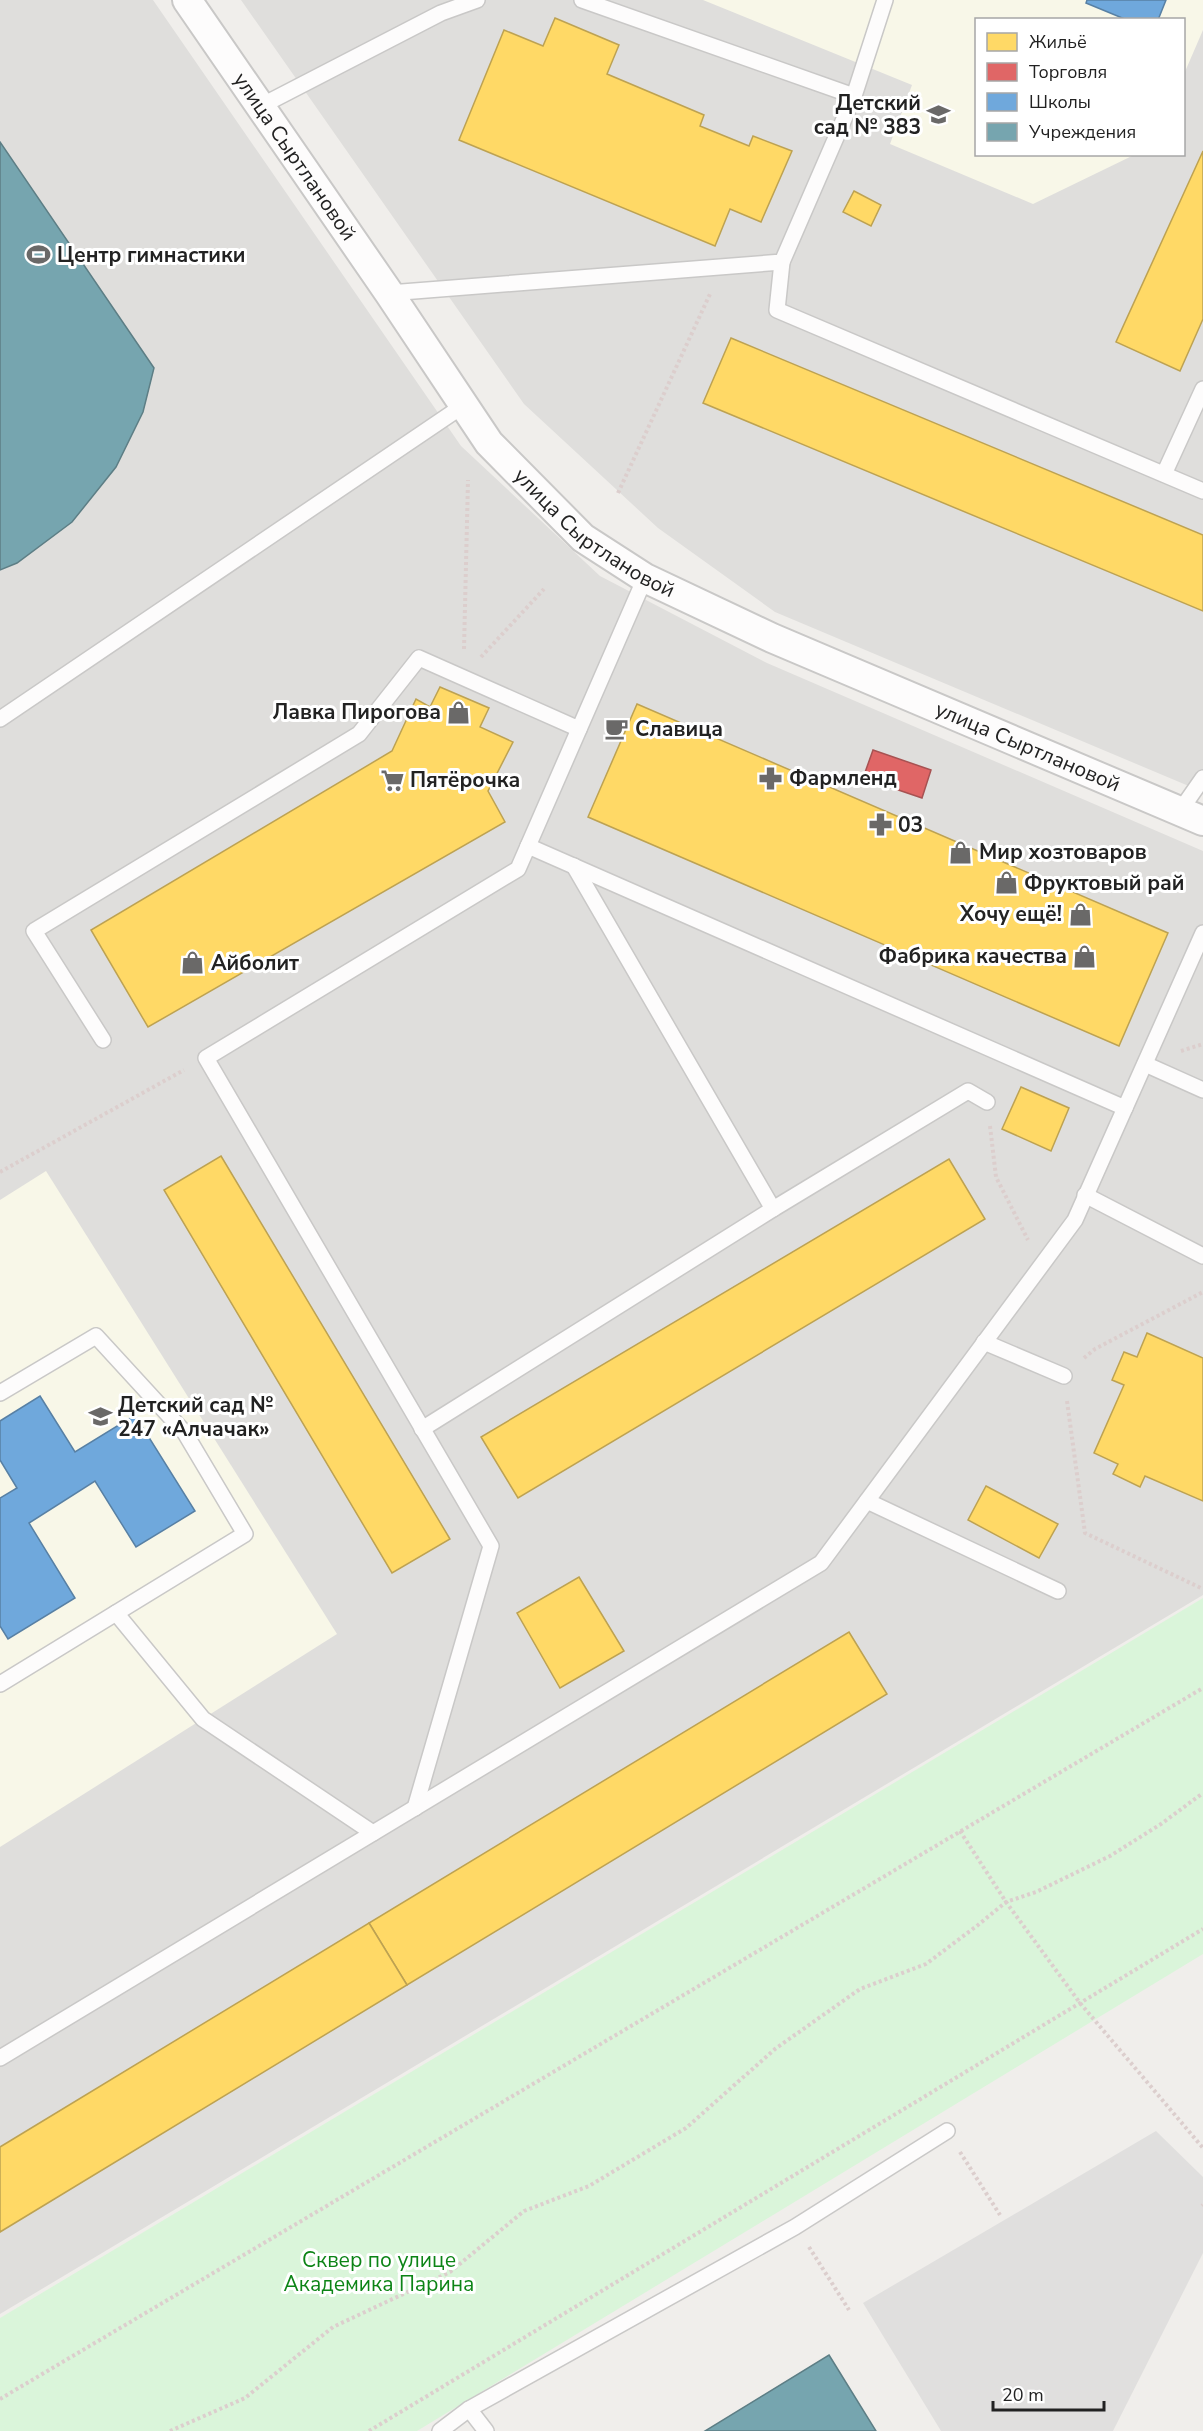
<svg xmlns="http://www.w3.org/2000/svg" width="1203" height="2431" font-family="'Nunito Sans',sans-serif">
<style>
.residential{fill:#dfdedc;fill-rule:evenodd}
.education{fill:#f8f7e8}
.park{fill:#daf5da}
.parking{fill:#e0dfde}
.homes{fill:#ffd966;stroke:#bda252;stroke-width:1.5}
.shops{fill:#e06666;stroke:#a75252;stroke-width:1.5}
.schools{fill:#6fa8dc;stroke:#5880a4;stroke-width:1.5}
.public{fill:#76a5af;stroke:#5d7e85;stroke-width:1.5}
.lines{fill:none;stroke-linecap:round;stroke-linejoin:round}
.service-casing{stroke:#c9c8c7;stroke-width:18}
.minor-casing{stroke:#c9c8c7;stroke-width:32}
.path{stroke:#dccecd;stroke-width:4;stroke-dasharray:3 3;stroke-linecap:butt}
.service{stroke:#fdfcfc;stroke-width:15}
.minor{stroke:#fdfcfc;stroke-width:28}
.labels{text-anchor:middle;dominant-baseline:central;stroke-width:6;stroke-linejoin:round;paint-order:stroke}
.poi-label{font-size:21px;font-weight:bold;fill:#222;stroke:#fff;text-anchor:start}
.street-label{font-size:21px;fill:#222;stroke:#fff}
.park-label{font-size:21px;fill:#0c8416;stroke:#fff}
</style>
<rect width="100%" height="100%" fill="#f0eeeb"/>
<g class="residential">
<polygon points="0,0 153,0 461,446 600,576 767,663 1203,851 1203,1595 0,2314"/>
<path d="M241 0H1203V792L775 612 658 528 524 404ZM976 20H1184V154H976Z"/>
</g>
<g class="education">
<polygon points="703,0 1203,0 1203,30 1184,74 1184,20 976,20 976,154 1134,155 1033,204 890,144 912,85"/>
<polygon points="46,1171 337,1634 0,1847 0,1200"/>
</g>
<polygon class="park" points="1203,1598 1203,1954 417,2431 0,2431 0,2318"/>
<polygon class="parking" points="1156,2131 1203,2177 1203,2253 1113,2431 941,2431 863,2303"/>
<g class="homes">
<polygon points="555,18 619,45 607,74 704,115 700,126 749,146 753,136 792,151 761,222 730,209 715,246 459,140 504,30 543,46"/>
<polygon points="1203,151 1203,319 1180,371 1116,342"/>
<polygon points="854,191 881,205 871,226 843,212"/>
<polygon points="731,338 1203,535 1203,611 703,403"/>
<polygon points="440,687 489,708 480,727 513,742 488,791 505,822 148,1027 91,930 392,751 416,699 430,707"/>
<polygon points="637,704 1168,933 1119,1046 588,817"/>
<polygon points="1021,1087 1069,1108 1051,1151 1002,1129"/>
<polygon points="221,1156 450,1539 392,1573 164,1190"/>
<polygon points="949,1159 985,1219 518,1498 481,1437"/>
<polygon points="1147,1333 1203,1358 1203,1501 1145,1476 1140,1487 1113,1474 1118,1464 1094,1453 1124,1385 1112,1380 1124,1352 1137,1357"/>
<polygon points="986,1486 1058,1524 1039,1558 968,1520"/>
<polygon points="579,1577 624,1651 560,1688 517,1613"/>
<polygon points="849,1632 887,1694 407,1985 369,1923"/>
<polygon points="369,1923 407,1985 0,2232 0,2147"/>
</g>
<polygon class="shops" points="873,750 931,770 922,798 863,778"/>
<g class="schools">
<polygon points="1087,0 1166,0 1158,20 1127,20 1086,3"/>
<polygon points="40,1396 75,1452 135,1415 195,1511 136,1547 95,1481 29,1523 75,1598 8,1639 0,1626 0,1498 17,1488 0,1460 0,1421"/>
</g>
<g class="public">
<polygon points="0,142 154,368 143,412 116,467 72,522 17,563 0,570"/>
<polygon points="829,2355 876,2431 705,2431"/>
</g>
<g class="lines">
<defs>
<g id="service">
<polyline points="854,96 885,0"/>
<polyline points="259,107 441,13 477,0"/>
<polyline points="782,262 777,310 1203,491"/>
<polyline points="389,293 782,262 854,96 582,0"/>
<polyline points="1164,474 1203,389"/>
<polyline points="0,719 464,405"/>
<polyline points="1180,811 1203,778"/>
<polyline points="528,846 1125,1108"/>
<polyline points="574,866 773,1209"/>
<polyline points="103,1040 34,931 359,734 419,658 579,729"/>
<polyline points="1145,1064 1203,1090"/>
<polyline points="1085,1195 1203,1256"/>
<polyline points="984,1342 1064,1376"/>
<polyline points="0,1393 96,1336 185,1433 245,1534 0,1684"/>
<polyline points="422,1429 773,1209 968,1091 987,1102"/>
<polyline points="867,1501 1058,1591"/>
<polyline points="116,1613 203,1719 373,1833"/>
<polyline points="415,1808 491,1546 206,1058 518,869 645,578"/>
<polyline points="0,2058 821,1563 1075,1220 1203,933"/>
<polyline points="469,2409 486,2431"/>
<polyline points="440,2431 469,2409 795,2227 947,2131"/>
</g>
<g id="minor">
<path id="s1" d="M187 0 389 293 489 443 583 538 645 578 772 638 1203 821"/>
</g>
</defs>
<use href="#service" class="service-casing"/>
<use href="#minor" class="minor-casing"/>
<g class="path">
<polyline points="618,493 710,294"/>
<polyline points="464,649 468,480"/>
<polyline points="481,657 544,589"/>
<polyline points="1181,1051 1203,1044"/>
<polyline points="990,1126 996,1177 1028,1240"/>
<polyline points="0,1172 184,1070"/>
<polyline points="1084,1358 1095,1349 1203,1292"/>
<polyline points="1067,1401 1085,1533 1203,1589"/>
<polyline points="960,1831 1006,1902 1080,2003 1203,2148"/>
<polyline points="960,2152 1000,2215"/>
<polyline points="1202,2206 1203,2205"/>
<polyline points="809,2247 849,2310"/>
<polyline points="0,2399 1203,1688"/>
<polyline points="170,2431 245,2398 333,2327 450,2272 524,2211 589,2186 686,2128 775,2049 860,1989 926,1964 978,1925 1006,1902 1036,1892 1110,1856 1161,1824 1203,1793"/>
<polyline points="369,2431 1203,1929"/>
</g>
<use href="#service" class="service"/>
<use href="#minor" class="minor"/>
</g>
<defs>
<symbol id="school-bare" viewBox="-9 -9 18 18"><path d="M0-5L7-2L0 1L-7-2ZM-4 1L0 2.5L4 1V4Q0 6-4 4Z" fill="#6a6968" stroke="#fff" stroke-width="2.5" paint-order="stroke"/></symbol>
<symbol id="stadium-bare" viewBox="-9 -9 18 18"><path d="M0-5a6.5 5 0 1 0 0 10a6.5 5 0 1 0 0-10ZM-3.5-1.8h7v3.6h-7Z" fill="#6a6968" stroke="#fff" stroke-width="2.5" paint-order="stroke"/></symbol>
<symbol id="shop-bare" viewBox="-9 -9 18 18"><path d="M-5-2.5h2.3a2.7 3.5 0 0 1 5.4 0H5L5.5 6h-11ZM-1.5-2.5h3a1.5 2.3 0 0 0-3 0Z" fill="#6a6968" stroke="#fff" stroke-width="2.5" paint-order="stroke"/></symbol>
<symbol id="cafe-bare" viewBox="-9 -9 18 18"><path d="M-5.5-4.5H6V0H3Q3 3.5 0 3.5H-2.5Q-5.5 3.5-5.5 0ZM3-3.2v2h1.7v-2ZM-6 4.5H4V6H-6Z" fill="#6a6968" stroke="#fff" stroke-width="2.5" paint-order="stroke"/></symbol>
<symbol id="pharmacy-bare" viewBox="-9 -9 18 18"><path d="M-2-6h4v4h4v4h-4v4h-4v-4h-4v-4h4Z" fill="#6a6968" stroke="#fff" stroke-width="2.5" paint-order="stroke"/></symbol>
<symbol id="supermarket-bare" viewBox="-9 -9 18 18"><path d="M-6-5.5h2.5l.6 2H6L4.5 2H-2.5L-4.4-4H-6ZM-1.5 3.2a1.3 1.3 0 1 0 .1 0ZM3 3.2a1.3 1.3 0 1 0 .1 0Z" fill="#6a6968" stroke="#fff" stroke-width="2.5" paint-order="stroke"/></symbol>
</defs>
<g fill-rule="evenodd">
<use href="#school-bare" x="922" y="98" width="33" height="33"/>
<use href="#stadium-bare" x="22" y="238" width="33" height="33"/>
<use href="#shop-bare" x="442" y="696" width="33" height="33"/>
<use href="#cafe-bare" x="600" y="712" width="33" height="33"/>
<use href="#pharmacy-bare" x="754" y="762" width="33" height="33"/>
<use href="#supermarket-bare" x="376" y="764" width="33" height="33"/>
<use href="#pharmacy-bare" x="864" y="808" width="33" height="33"/>
<use href="#shop-bare" x="944" y="836" width="33" height="33"/>
<use href="#shop-bare" x="990" y="866" width="33" height="33"/>
<use href="#shop-bare" x="1064" y="898" width="33" height="33"/>
<use href="#shop-bare" x="1068" y="940" width="33" height="33"/>
<use href="#shop-bare" x="176" y="946" width="33" height="33"/>
<use href="#school-bare" x="84" y="1400" width="33" height="33"/>
</g>
<g class="labels">
<g class="poi-label">
<text x="921" y="103" text-anchor="end">Детский<tspan x="921" dy="24">сад № 383</tspan></text>
<text x="57" y="255">Центр гимнастики</text>
<text x="441" y="712" text-anchor="end">Лавка Пирогова</text>
<text x="635" y="729">Славица</text>
<text x="789" y="778">Фармленд</text>
<text x="410" y="780">Пятёрочка</text>
<text x="898" y="825">03</text>
<text x="979" y="852">Мир хозтоваров</text>
<text x="1024" y="883">Фруктовый рай</text>
<text x="1062" y="914" text-anchor="end">Хочу ещё!</text>
<text x="1067" y="956" text-anchor="end">Фабрика качества</text>
<text x="211" y="963">Айболит</text>
<text x="118" y="1405">Детский сад №<tspan x="118" dy="24">247 «Алчачак»</tspan></text>
</g>
<g class="street-label">
<text stroke="none"><textPath href="#s1" startOffset="190">улица Сыртлановой</textPath></text>
<text stroke="none"><textPath href="#s1" startOffset="676">улица Сыртлановой</textPath></text>
<text stroke="none"><textPath href="#s1" startOffset="1162">улица Сыртлановой</textPath></text>
</g>
<g class="park-label">
<text x="379" y="2260">Сквер по улице<tspan x="379" dy="24">Академика Парина</tspan></text>
</g>
</g>
<rect x="975" y="18" width="210" height="138" fill="#ffffff" stroke="#a7a7a7" stroke-width="1.5"/>
<rect x="987" y="33" width="30" height="18" fill="#ffd966" stroke="#a7a7a7" stroke-width="1.5"/>
<text x="1029" y="48" font-size="18" fill="#222222">Жильё</text>
<rect x="987" y="63" width="30" height="18" fill="#e06666" stroke="#a7a7a7" stroke-width="1.5"/>
<text x="1029" y="78" font-size="18" fill="#222222">Торговля</text>
<rect x="987" y="93" width="30" height="18" fill="#6fa8dc" stroke="#a7a7a7" stroke-width="1.5"/>
<text x="1029" y="108" font-size="18" fill="#222222">Школы</text>
<rect x="987" y="123" width="30" height="18" fill="#76a5af" stroke="#a7a7a7" stroke-width="1.5"/>
<text x="1029" y="138" font-size="18" fill="#222222">Учреждения</text>
<path d="M993 2401v9h111v-9" fill="none" stroke="#222222" stroke-width="3"/>
<text x="1002" y="2401" font-size="18" fill="#222222" stroke="#ffffff" stroke-width="4.5" paint-order="stroke">20 m</text>
</svg>
